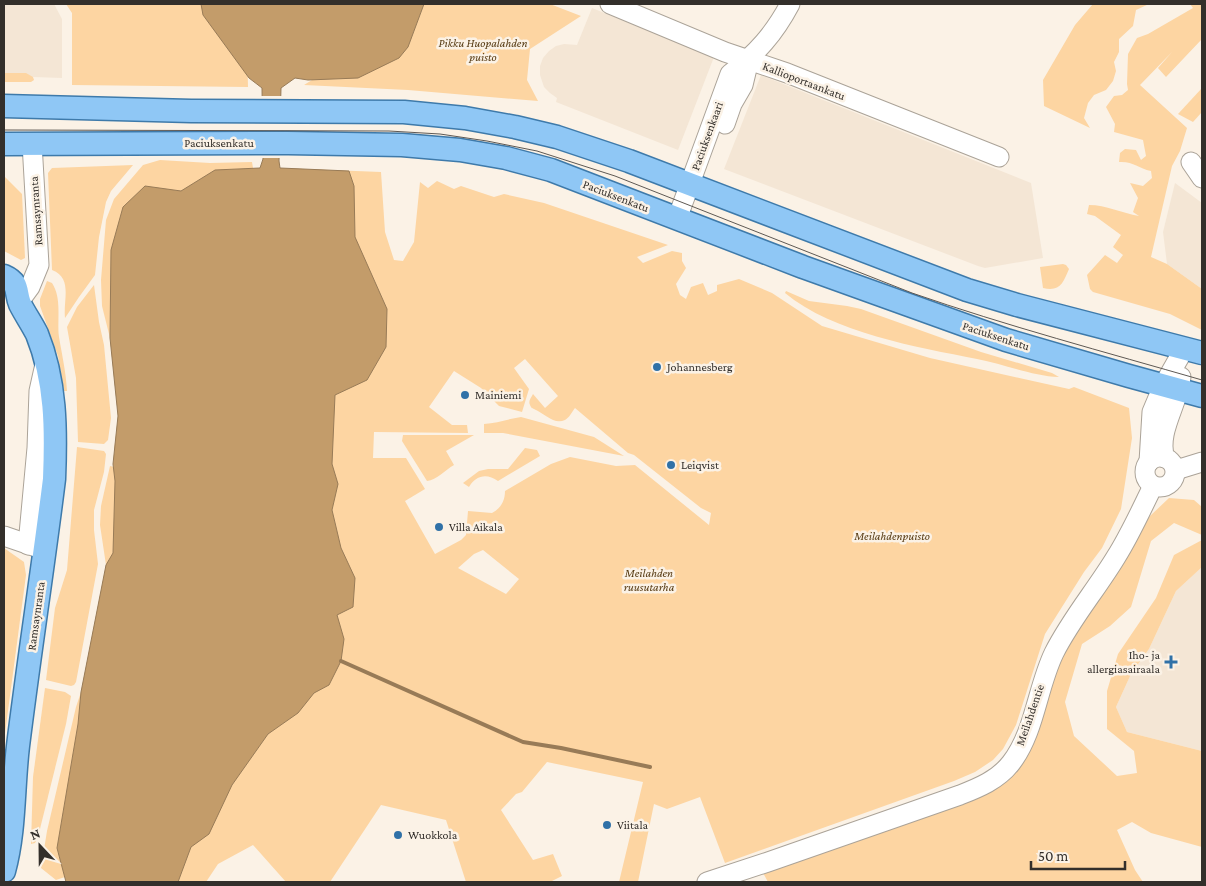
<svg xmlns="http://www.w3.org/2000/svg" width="1206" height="886" font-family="'Crimson Pro',serif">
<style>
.built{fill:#f4e6d5}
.green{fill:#fdd5a2;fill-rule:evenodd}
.water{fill:#c39c6a;stroke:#987b57}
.pier{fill:#fbf2e6}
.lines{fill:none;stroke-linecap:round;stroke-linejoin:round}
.stream{stroke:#987b57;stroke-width:4}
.minor-casing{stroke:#aba398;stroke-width:21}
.major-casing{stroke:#3e7aaa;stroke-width:25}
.minor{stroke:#fff;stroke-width:19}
.major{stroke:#8fc7f5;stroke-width:22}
.tram{stroke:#5e5954;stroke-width:1}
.poi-dot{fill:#3071a7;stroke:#fbf2e6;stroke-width:2}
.labels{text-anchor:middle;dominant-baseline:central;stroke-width:5;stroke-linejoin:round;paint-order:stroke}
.park-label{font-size:12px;font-style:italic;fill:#563a12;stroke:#fbf2e6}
.street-label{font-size:12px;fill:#332f2b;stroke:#fbf2e6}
.poi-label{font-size:12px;fill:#332f2b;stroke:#fbf2e6;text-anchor:start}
</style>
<rect width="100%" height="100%" fill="#fbf2e6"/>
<g class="built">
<polygon points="4,4 54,4 62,19 62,78 4,76"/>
<polygon points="592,8 714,57 678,150 556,102 557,98 550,93 544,87 540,75 540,66 543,58 549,51 556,46 564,44 577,45"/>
<polygon points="761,75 1031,183 1043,258 985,268 978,266 724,169"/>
<polygon points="1175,183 1202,203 1202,289 1167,264 1163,232"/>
<polygon points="1202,567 1202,751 1127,732 1116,707 1131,674 1149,649 1176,591"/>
</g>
<g class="green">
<polygon points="66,4 246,4 248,87 72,85 72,13"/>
<polygon points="424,4 550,4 581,16 530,49 527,80 538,101 408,90 304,85 312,80 308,80 412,36"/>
<polygon points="1093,4 1149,4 1136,10 1133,26 1119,39 1119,52 1114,62 1116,71 1113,81 1106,90 1094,95 1088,103 1084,118 1090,128 1044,106 1043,80 1075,25"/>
<path d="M1190 4H1202V39L1166 77 1158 68 1172 52 1140 85 1187 128 1180 151 1172 166 1151 257 1167 264 1202 289V330L1170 314 1093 292 1090 289 1087 275 1105 255 1117 263 1123 255 1113 247 1121 235 1095 216 1087 214 1089 205C1106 205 1122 213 1139 216L1133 212 1138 198 1130 183 1143 186 1152 178 1151 171C1138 168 1133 161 1119 162L1120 153 1125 149 1136 150 1141 160 1146 156 1143 140 1114 132 1115 124 1106 107 1114 96 1122 95 1128 90 1127 84 1128 54 1137 38 1148 34 1193 8Z"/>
<polygon points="4,73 26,73 33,77 34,80 31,82 4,82"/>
<polygon points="1202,88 1202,112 1193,122 1178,114"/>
<polygon points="160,160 210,163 252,162 253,168 260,168 128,448 114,451 118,416 110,338 102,306 101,280 106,220 114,199 143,165"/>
<path d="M133 165 111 191 106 202 99 237 95 275 79 297 65 318C63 300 73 278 52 270L48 173 52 168Z"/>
<path d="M280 168 381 172 385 232 394 260 403 261 414 242 420 182 428 188 437 181 454 189 461 186 494 197 504 194 544 203 668 245 637 257 643 263 672 251 682 253V261L686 268 676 284 680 295 686 299 691 287 703 283 708 295 717 291V285L739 279 772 293 822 326 930 358 1069 389 1074 387 1129 408 1132 438 1121 509 1102 548 1084 572 1045 634 1016 725 1003 749 993 760 975 772 954 781 725 863 700 797 667 809 654 804 638 882H619L643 782 547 762 522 792 516 794 501 810 533 860 553 854 562 876 550 882H466L446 820 381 805 330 882H286L253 845 218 864 206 882H158ZM525 359 558 396 545 408 533 394C531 398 528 401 530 405 532 410 533 408 536 410 545 414 554 425 565 420 569 418 572 412 575 408L628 453 634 455 701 508 711 513 709 525 635 465 616 466 570 457 551 464 505 491C505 501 501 508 492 513L468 511 466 535 461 540 435 554 405 501 425 489 406 458H373L374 432 468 433 467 425H452L429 407 454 371 481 388 499 406 522 412 529 389 514 368ZM483 550 519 579 506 594 458 568 474 554Z"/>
<polygon points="4,176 22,194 25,258 21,260 4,251"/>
<path d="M1063 264 1066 265 1069 269C1063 283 1060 292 1043 288L1040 267Z"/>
<path d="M47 281 52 283C62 298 57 319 59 337 62 355 66 372 67 391H64L58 356 40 306V299Z"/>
<polygon points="94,285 99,322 104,345 111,418 108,440 104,444 78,442 76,378 67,327 77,307"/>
<path d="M786 291 809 301 847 306 861 309 981 352 1052 373 1059 377C1032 376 1004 364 977 359 917 347 833 333 785 293Z"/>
<path d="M521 417 594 437 624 456 503 433H484V424C497 423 508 419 521 417Z"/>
<path d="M403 435H474L446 451 454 465C445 470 437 480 427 481L402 441Z"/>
<polygon points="77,447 104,451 106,454 104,472 94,510 94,530 98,564 76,682 74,685 71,686 46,680 55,608 67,570"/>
<path d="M525 448 537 450 540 456 498 481C487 473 476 475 469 487L463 483 479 471 488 469H508Z"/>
<polygon points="110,466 119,468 133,479 65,877 56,880 41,868 47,831 76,707 81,692 106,565 100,525 101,506"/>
<polygon points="1169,498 1194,500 1202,507 1202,535 1174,523 1151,541 1131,607 1110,626 1082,644 1065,702 1074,736 1117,776 1137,773 1134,751 1107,729 1107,691 1118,654 1156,598 1174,555 1202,540 1202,567 1176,591 1149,649 1131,674 1116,707 1127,732 1202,751 1202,847 1151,833 1132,822 1117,830 1135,870 1143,882 768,882 762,871 982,794 1008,781 1029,747 1053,675 1071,635 1150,516"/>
<polygon points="4,548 24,562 26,575 4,741"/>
<polygon points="45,688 65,692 71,696 66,724 38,837 35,843 31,844 33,777"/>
</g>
<polygon class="water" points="201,4 424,4 408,47 399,58 358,78 308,80 295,78 281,88 279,161 280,168 349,171 354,186 355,237 387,309 386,347 367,380 335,395 332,464 338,484 332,510 341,548 355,578 353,607 337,615 344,639 341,661 329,685 314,693 298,713 268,734 232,785 209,834 191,847 178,882 66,882 57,848 78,724 81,692 106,565 113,553 115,481 113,464 118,416 110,338 111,250 123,207 145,186 181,191 215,170 260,168 263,159 262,88 249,78 203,15"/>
<polygon class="pier" points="260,96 283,96 282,158 261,158"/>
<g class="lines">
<polyline class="stream" points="341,661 523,742 561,748 650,767"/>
<defs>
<g id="minor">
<polyline points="610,4 725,52 787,73 999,157"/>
<polyline points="725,124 732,104 743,85 749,60"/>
<polyline points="1191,162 1202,178"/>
<path d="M677 219 730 74C757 53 774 34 790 4"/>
<polyline points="19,302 30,287 39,265 32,143"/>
<circle cx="1160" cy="472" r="15"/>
<path d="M1165 458C1156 433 1179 403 1181 377"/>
<polyline points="1149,462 1152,412 1163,386 1184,349"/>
<polyline points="1176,470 1202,462"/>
<polyline points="4,536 39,548"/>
<polyline points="28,545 37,448 39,391 45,364"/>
<path d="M707 882 768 862 960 795C978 788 998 780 1011 763 1035 732 1037 688 1054 653 1071 619 1096 590 1116 557 1130 535 1141 510 1153 486"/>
</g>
<g id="major">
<polyline points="4,106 191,111 404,112 465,118 515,127 557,137 629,161 967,290 1017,305 1202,353"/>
<polyline points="4,144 288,143 402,145 460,150 506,158 551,170 803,267 1006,340 1129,376 1202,396"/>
<path d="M4 276C20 283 15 292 20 304 25 314 32 324 37 334 56 381 56 430 54 479 43 568 29 657 18 746 13 788 15 831 4 871"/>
</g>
</defs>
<use href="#minor" class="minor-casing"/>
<use href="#major" class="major-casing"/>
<use href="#minor" class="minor"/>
<use href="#major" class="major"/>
<path class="tram" d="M4 130 389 131 440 134 487 141 537 151 615 176 912 293C1007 326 1105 352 1202 380"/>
</g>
<g class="poi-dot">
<circle cx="657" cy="367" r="5"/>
<circle cx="465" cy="395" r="5"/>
<circle cx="671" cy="465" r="5"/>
<circle cx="439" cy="527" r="5"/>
<path d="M1168.5 654.5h5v5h5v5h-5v5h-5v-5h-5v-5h5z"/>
<circle cx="607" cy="825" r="5"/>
<circle cx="398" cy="835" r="5"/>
</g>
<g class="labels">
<g class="park-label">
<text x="483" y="43">Pikku Huopalahden<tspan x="483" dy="14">puisto</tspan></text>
<text x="892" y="536">Meilahdenpuisto</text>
<text x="649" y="573">Meilahden<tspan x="649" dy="14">ruusutarha</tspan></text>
</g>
<g class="street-label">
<text transform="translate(804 81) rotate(21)">Kallioportaankatu</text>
<text transform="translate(707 136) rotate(-70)">Paciuksenkaari</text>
<text x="219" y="143">Paciuksenkatu</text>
<text transform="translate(616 196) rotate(21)">Paciuksenkatu</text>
<text transform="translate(36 211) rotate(-94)">Ramsaynranta</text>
<text transform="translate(996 336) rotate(18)">Paciuksenkatu</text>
<text transform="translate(36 616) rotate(-82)">Ramsaynranta</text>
<text transform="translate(1030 715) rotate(-71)">Meilahdentie</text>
</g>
<g class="poi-label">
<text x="667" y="367">Johannesberg</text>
<text x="475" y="395">Mainiemi</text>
<text x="681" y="465">Leiqvist</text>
<text x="449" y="527">Villa Aikala</text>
<text x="1160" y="655" text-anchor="end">Iho- ja<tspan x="1160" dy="14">allergiasairaala</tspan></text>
<text x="617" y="825">Viitala</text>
<text x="408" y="835">Wuokkola</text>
</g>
</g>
<rect width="1206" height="886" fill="none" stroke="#332f2b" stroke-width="10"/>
<g transform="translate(40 846) rotate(338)" stroke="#fbf2e6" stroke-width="4" paint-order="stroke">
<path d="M0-4L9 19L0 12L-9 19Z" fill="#332f2b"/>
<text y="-8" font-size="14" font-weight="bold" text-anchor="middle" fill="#332f2b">N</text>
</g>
<path d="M1031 861v8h94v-8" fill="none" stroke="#332f2b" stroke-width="2.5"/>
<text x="1038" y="861" font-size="15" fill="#332f2b" stroke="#fbf2e6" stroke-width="4" paint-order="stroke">50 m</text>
</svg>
